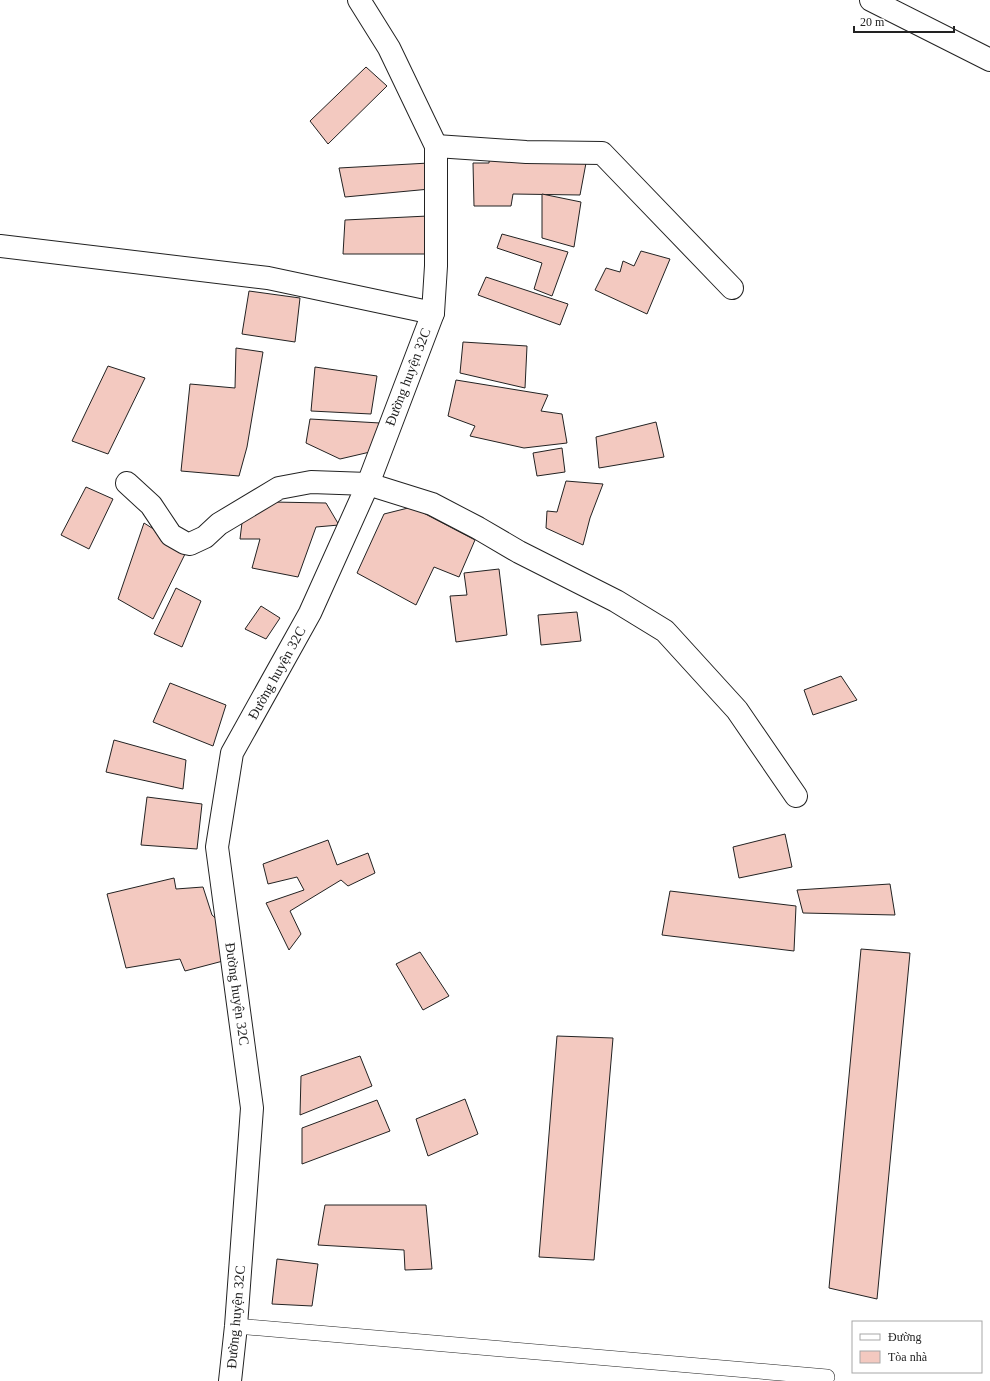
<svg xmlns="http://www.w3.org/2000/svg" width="990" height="1381" font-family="'Times New Roman',serif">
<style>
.building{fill:#f3c9c0;stroke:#222}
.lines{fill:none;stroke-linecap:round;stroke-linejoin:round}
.service-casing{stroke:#222;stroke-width:16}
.minor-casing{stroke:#222;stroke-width:24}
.tertiary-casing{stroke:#222;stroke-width:24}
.service{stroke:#fff;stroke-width:15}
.minor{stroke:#fff;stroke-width:22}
.tertiary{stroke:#fff;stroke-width:22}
.labels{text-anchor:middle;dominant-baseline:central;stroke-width:3;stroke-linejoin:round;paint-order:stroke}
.street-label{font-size:14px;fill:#222;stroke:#fff}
</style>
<rect width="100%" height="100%" fill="#fff"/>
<g class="building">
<polygon points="366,67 387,86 328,144 310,121"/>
<polygon points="490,149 586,163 580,195 513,194 511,206 474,206 473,163 489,163"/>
<polygon points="429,163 430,189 345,197 339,168"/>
<polygon points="542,194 581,202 574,247 542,238"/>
<polygon points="428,216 431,254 343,254 345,220"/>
<polygon points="502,234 568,252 552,296 534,289 542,263 497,248"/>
<polygon points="641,251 670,259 647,314 595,290 606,268 620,272 623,261 634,266"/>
<polygon points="486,277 568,304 560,325 478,295"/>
<polygon points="249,291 300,298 295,342 242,334"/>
<polygon points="463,342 527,346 525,388 460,373"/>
<polygon points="236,348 263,352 247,447 239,476 181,471 190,384 235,388"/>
<polygon points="108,366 145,378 108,454 72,441"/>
<polygon points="315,367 377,376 371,414 311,411"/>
<polygon points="456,380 548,395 541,411 562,414 567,443 524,448 470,436 475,426 448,416"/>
<polygon points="310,419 380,423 370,452 340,459 306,443"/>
<polygon points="656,422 664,457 599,468 596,437"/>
<polygon points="562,448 565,472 537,476 533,453"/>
<polygon points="566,481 603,484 590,518 583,545 546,528 547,511 557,512"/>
<polygon points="86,487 113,499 89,549 61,535"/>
<polygon points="273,502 326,503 339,525 316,527 298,577 252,568 260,539 240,539 244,506"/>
<polygon points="412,507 475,540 459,577 434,567 416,605 357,573 384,514"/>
<polygon points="144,523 187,550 153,619 118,599"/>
<polygon points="499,569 507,635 456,642 450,596 467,595 464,573"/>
<polygon points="176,588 201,601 182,647 154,634"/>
<polygon points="261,606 280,618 266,639 245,629"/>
<polygon points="577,612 581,641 541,645 538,615"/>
<polygon points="841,676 857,700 813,715 804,690"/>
<polygon points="170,683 226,705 213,746 153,722"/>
<polygon points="114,740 186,760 183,789 106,772"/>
<polygon points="147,797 202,804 197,849 141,845"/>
<polygon points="785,834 792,867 739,878 733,847"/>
<polygon points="328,840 337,865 368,853 375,873 348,886 341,880 290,911 301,934 289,950 266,903 304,890 297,877 268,884 263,864"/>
<polygon points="174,878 176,889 203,887 212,915 221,923 223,961 185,971 180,959 126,968 107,894"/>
<polygon points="890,884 895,915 803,913 797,890"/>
<polygon points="670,891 796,906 794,951 662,935"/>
<polygon points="861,949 910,953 877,1299 829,1288"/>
<polygon points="420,952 449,996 423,1010 396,964"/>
<polygon points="557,1036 613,1038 594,1260 539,1257"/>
<polygon points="360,1056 372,1086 300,1115 301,1076"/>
<polygon points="465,1099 478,1134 428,1156 416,1119"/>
<polygon points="377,1100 390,1131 302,1164 302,1128"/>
<polygon points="325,1205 426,1205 432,1269 405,1270 404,1250 318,1245"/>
<polygon points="277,1259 318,1264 312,1306 272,1304"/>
</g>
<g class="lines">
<defs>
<polyline id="service" points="236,1326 827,1377"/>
<g id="minor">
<polyline points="871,0 990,60"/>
<polyline points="436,146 526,152 602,153 732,288"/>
<polyline points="0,246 268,278 433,313"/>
<polyline points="127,483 151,505 171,535 185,543 190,544 205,537 219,524 279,488 311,482 368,484 432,504 478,528 519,552 616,601 665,631 737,710 796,796"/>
</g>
<polyline id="tertiary" points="230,1381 236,1326 252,1108 217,847 232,753 310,613 368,484 433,313 436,266 436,146 389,48 359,0"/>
</defs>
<use href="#service" class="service-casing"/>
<use href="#minor" class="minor-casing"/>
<use href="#tertiary" class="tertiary-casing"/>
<use href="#service" class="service"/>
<use href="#minor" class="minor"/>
<use href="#tertiary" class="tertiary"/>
</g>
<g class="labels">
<g class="street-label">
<text transform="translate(408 377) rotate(-69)">Đường huyện 32C</text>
<text transform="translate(277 673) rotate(-61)">Đường huyện 32C</text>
<text transform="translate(237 994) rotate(82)">Đường huyện 32C</text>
<text transform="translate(236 1317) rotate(-85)">Đường huyện 32C</text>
</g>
</g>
<rect x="852" y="1321" width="130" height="52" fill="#ffffff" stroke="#a7a7a7"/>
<rect x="860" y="1334" width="20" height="6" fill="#ffffff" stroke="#a7a7a7"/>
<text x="888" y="1341" font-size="12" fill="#222222">Đường</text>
<rect x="860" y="1351" width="20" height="12" fill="#f3c9c0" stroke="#a7a7a7"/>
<text x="888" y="1361" font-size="12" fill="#222222">Tòa nhà</text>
<path d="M854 26v6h100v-6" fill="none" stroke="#222222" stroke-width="2"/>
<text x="860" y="26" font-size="12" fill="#222222" stroke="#ffffff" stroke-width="3" paint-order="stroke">20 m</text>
</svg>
